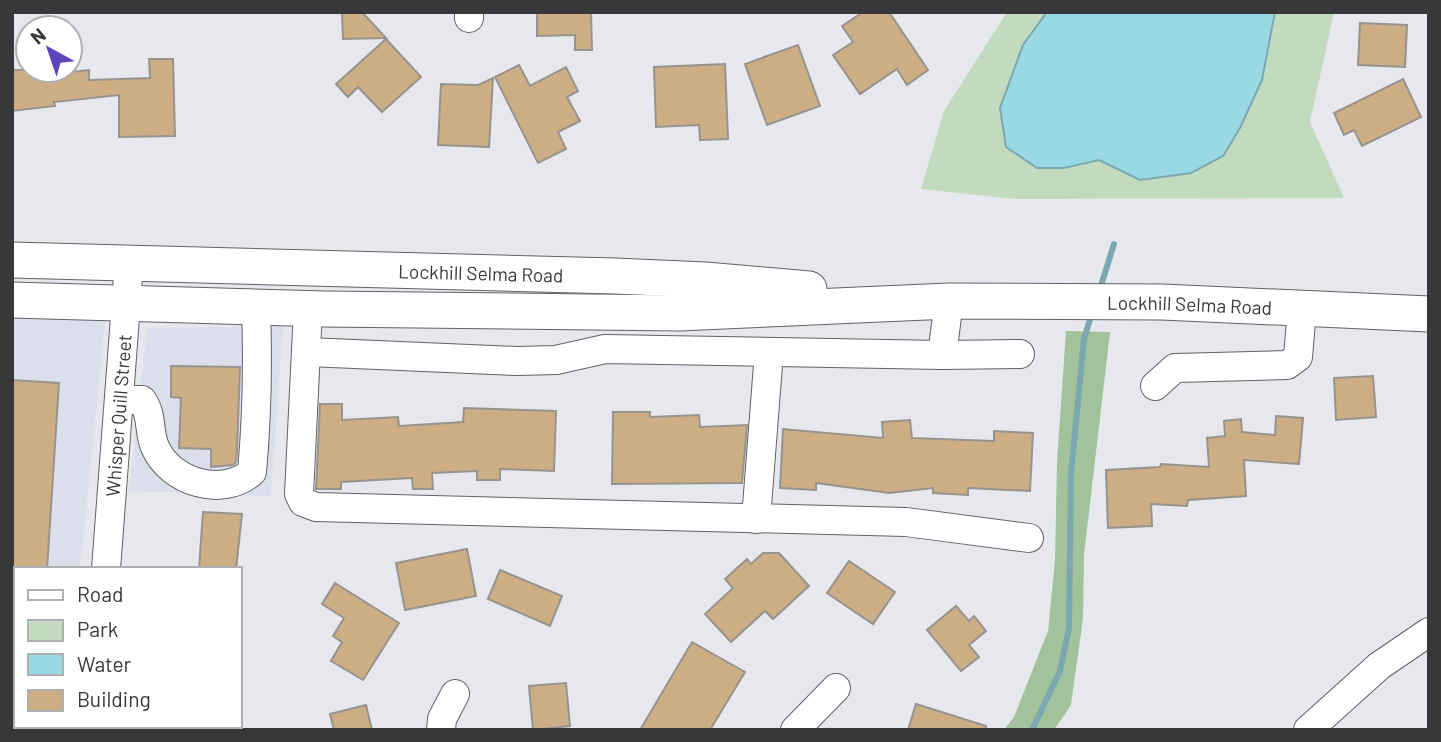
<svg xmlns="http://www.w3.org/2000/svg" width="1441" height="742" font-family="Barlow,sans-serif">
<style>
.built{fill:#dcdeeb}
.green{fill:#c2dabe}
.forest{fill:#a1c29a}
.water{fill:#99d9e3;stroke:#7ca9b1;stroke-width:2}
.lines{fill:none;stroke-linecap:round;stroke-linejoin:round}
.stream{stroke:#7ca9b1;stroke-width:6}
.building{fill:#cdad84;stroke:#97938e;stroke-width:2}
.minor-casing{stroke:#616267;stroke-width:30}
.major-casing{stroke:#616267;stroke-width:37}
.minor{stroke:#fff;stroke-width:28}
.major{stroke:#fff;stroke-width:35}
.labels{text-anchor:middle;dominant-baseline:central;stroke-width:6;stroke-linejoin:round;paint-order:stroke}
.street-label{font-size:19px;fill:#38383b;stroke:#fff}
</style>
<rect width="100%" height="100%" fill="#e7e8ee"/>
<g class="built">
<polygon points="12,311 106,315 80,569 16,569 16,726 63,726 63,730 12,730"/>
<polygon points="283,326 271,496 129,491 147,328"/>
</g>
<polygon class="green" points="1007,12 1334,12 1310,122 1344,198 1014,199 921,189 944,111"/>
<polygon class="forest" points="1066,331 1110,332 1084,555 1083,618 1071,705 1054,730 1004,730 1014,717 1048,631 1055,561 1057,462"/>
<polygon class="water" points="1047,12 1275,12 1262,80 1240,128 1223,156 1191,173 1140,180 1099,160 1064,168 1037,168 1006,147 1000,108 1023,45"/>
<g class="lines">
<g class="stream">
<polyline points="1099,292 1114,244"/>
<polyline points="1032,730 1060,671 1069,628 1071,474 1084,339 1092,313"/>
</g>
</g>
<g class="building">
<polygon points="342,12 362,12 386,38 343,39"/>
<polygon points="537,12 591,12 592,50 575,50 575,35 537,36"/>
<polygon points="863,12 889,12 928,70 907,85 897,69 860,94 833,55 853,42 842,26"/>
<polygon points="1360,23 1407,25 1405,67 1358,65"/>
<polygon points="386,39 421,77 382,112 358,87 348,97 336,84"/>
<polygon points="798,45 820,106 767,125 745,64"/>
<polygon points="149,59 173,59 175,136 119,137 119,95 54,102 55,106 12,111 12,70 50,70 50,74 89,70 89,80 150,78"/>
<polygon points="725,64 728,139 700,140 699,125 656,127 654,67"/>
<polygon points="519,65 530,86 566,67 578,91 567,97 580,121 558,132 566,149 538,163 495,77"/>
<polygon points="493,78 489,147 438,145 441,84 478,85"/>
<polygon points="1403,79 1421,117 1362,146 1354,130 1344,135 1334,113"/>
<polygon points="171,366 240,367 237,450 236,462 233,465 211,467 211,449 179,448 181,398 171,397"/>
<polygon points="1373,376 1376,417 1336,420 1334,378"/>
<polygon points="12,380 59,383 47,569 12,569"/>
<polygon points="320,404 342,404 342,420 398,417 399,426 463,422 464,408 556,411 554,471 500,469 500,480 477,480 477,471 432,473 433,489 413,489 412,478 341,482 341,489 316,489"/>
<polygon points="613,412 650,412 650,417 699,415 700,427 747,425 742,483 612,484"/>
<polygon points="1276,416 1303,418 1299,464 1244,460 1246,496 1188,500 1187,506 1151,504 1152,526 1108,528 1106,470 1160,467 1161,464 1209,467 1207,438 1225,436 1224,421 1241,419 1242,432 1275,435"/>
<polygon points="910,420 912,438 994,441 994,431 1033,433 1030,491 968,488 968,495 933,493 933,488 889,493 816,483 816,490 780,488 783,429 883,438 882,422"/>
<polygon points="203,512 242,514 236,569 199,569"/>
<polygon points="467,549 476,596 405,610 396,563"/>
<polygon points="763,553 779,553 809,586 773,619 765,611 731,642 705,614 733,588 725,579 747,559 751,564"/>
<polygon points="849,561 895,592 873,624 827,593"/>
<polygon points="500,570 562,596 550,626 488,599"/>
<polygon points="335,583 399,623 363,680 331,661 342,642 333,636 344,618 322,604"/>
<polygon points="956,606 969,621 974,616 986,631 969,645 979,657 961,671 927,630"/>
<polygon points="692,642 745,672 710,730 640,730"/>
<polygon points="566,683 570,726 533,730 529,686"/>
<polygon points="916,704 986,726 986,730 908,730"/>
<polygon points="366,705 372,730 334,730 330,714"/>
</g>
<g class="lines">
<defs>
<g id="minor">
<polyline points="469,18 469,12"/>
<polyline points="308,309 299,494 303,502 316,507 906,522 1029,538"/>
<polyline points="308,352 517,361 556,360 605,349 942,355 949,301"/>
<polyline points="942,355 1020,354"/>
<polyline points="1155,386 1175,368 1287,365 1298,357 1302,310"/>
<path d="M119 400H142C153 415 148 431 155 447 170 482 222 498 252 472 257 417 258 363 256 308"/>
<polyline points="756,519 769,352"/>
<path id="s1" d="M106 569 129 264"/>
<polyline points="91,730 92,726"/>
<polyline points="441,730 442,719 455,694"/>
<polyline points="795,730 836,688"/>
<polyline points="1308,730 1379,666 1429,632"/>
</g>
<g id="major">
<path id="s2" d="M12 260 615 276 705 280 809 289"/>
<path id="s3" d="M12 300 325 309 679 313 949 301 1162 302 1429 314"/>
</g>
</defs>
<use href="#minor" class="minor-casing"/>
<use href="#major" class="major-casing"/>
<use href="#minor" class="minor"/>
<use href="#major" class="major"/>
</g>
<g class="labels">
<g class="street-label">
<text stroke="none"><textPath href="#s2" startOffset="469">Lockhill Selma Road</textPath></text>
<text stroke="none"><textPath href="#s3" startOffset="1178">Lockhill Selma Road</textPath></text>
<text stroke="none"><textPath href="#s1" startOffset="154">Whisper Quill Street</textPath></text>
</g>
</g>
<rect width="1441" height="742" fill="none" stroke="#38383b" stroke-width="28"/>
<rect x="14" y="567" width="228" height="161" fill="#ffffff" stroke="#afafb1" stroke-width="2"/>
<rect x="28" y="590" width="35" height="10" fill="#ffffff" stroke="#afafb1" stroke-width="2"/>
<text x="77" y="602" font-size="21" fill="#38383b">Road</text>
<rect x="28" y="620" width="35" height="21" fill="#c2dabe" stroke="#afafb1" stroke-width="2"/>
<text x="77" y="637" font-size="21" fill="#38383b">Park</text>
<rect x="28" y="654" width="35" height="21" fill="#99d9e3" stroke="#afafb1" stroke-width="2"/>
<text x="77" y="672" font-size="21" fill="#38383b">Water</text>
<rect x="28" y="690" width="35" height="21" fill="#cdad84" stroke="#afafb1" stroke-width="2"/>
<text x="77" y="707" font-size="21" fill="#38383b">Building</text>
<g transform="translate(49 49) rotate(320)"><circle r="33" fill="#ffffff" stroke="#afafb1" stroke-width="2"/>
<path d="M0-5L12 26L0 18L-12 26Z" fill="#5f44bc"/>
<text y="-10" font-size="19" font-weight="bold" text-anchor="middle" fill="#38383b">N</text>
</g>
</svg>
